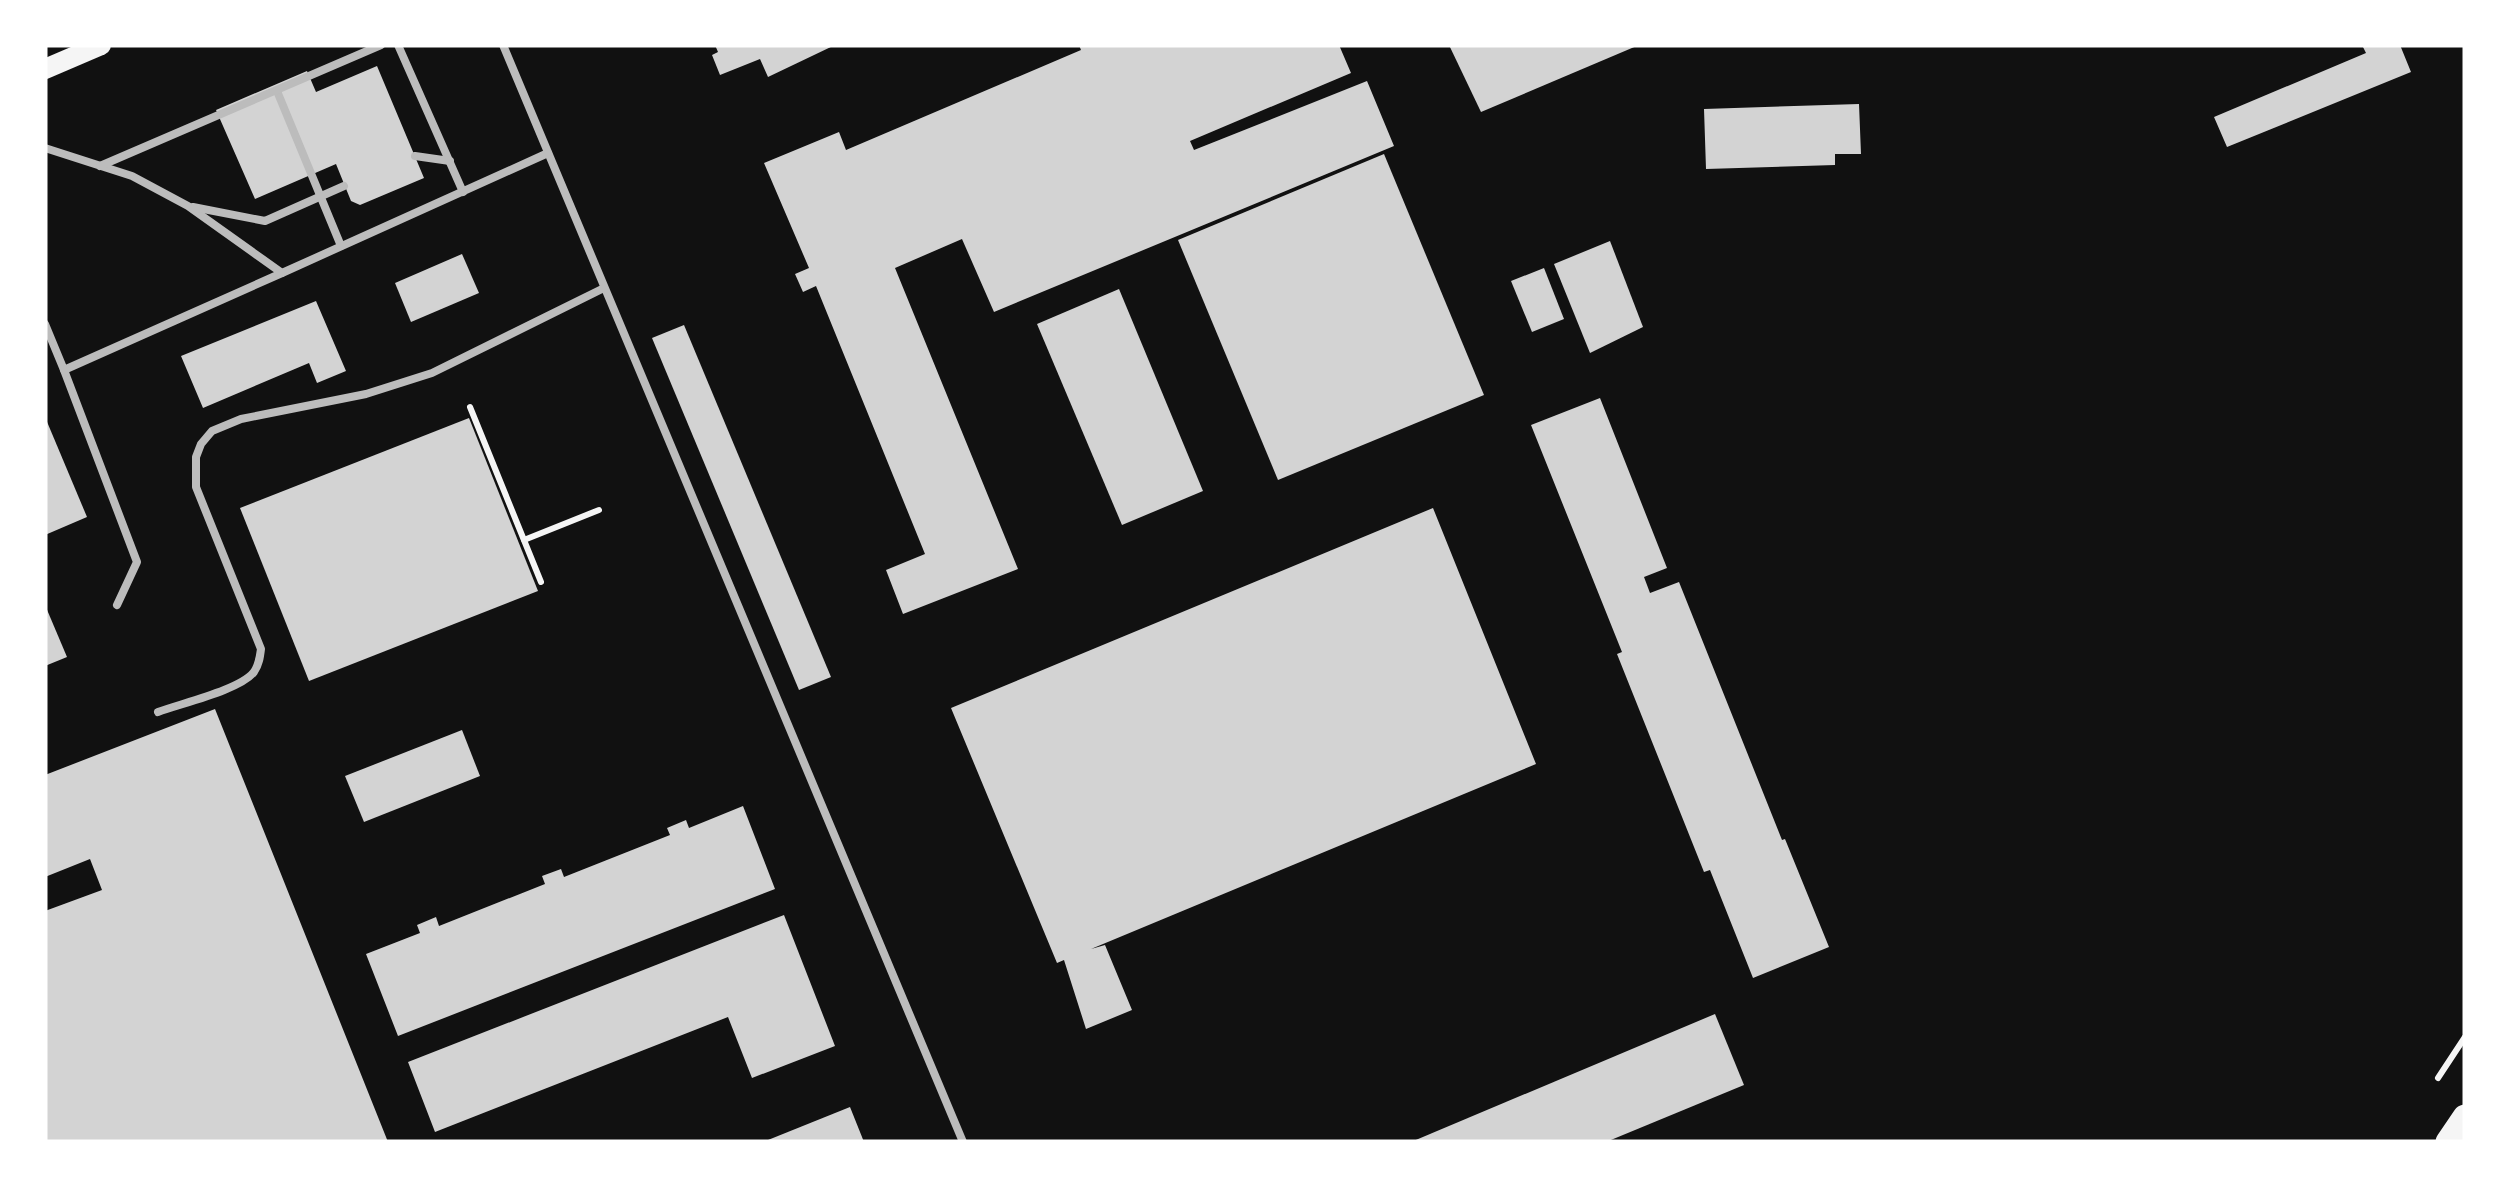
<svg xmlns="http://www.w3.org/2000/svg" width="2510" height="1187" font-family="'Open Sans',sans-serif">
<style>
.building{fill:#d3d3d3}
.lines{fill:none;stroke-linecap:round;stroke-linejoin:round}
.path{stroke:#f5f5f5;stroke-width:6}
.service{stroke:#bcbcbc;stroke-width:8}
.secondary{stroke:#f5f5f5;stroke-width:20}
.primary{stroke:#f5f5f5;stroke-width:25}
</style>
<rect width="100%" height="100%" fill="#111"/>
<g class="building">
<polygon points="715,45 835,45 768,77 760,59 720,75 712,55 718,52"/>
<polygon points="1079,45 1339,45 1351,73 1190,141 1194,150 1367,81 1394,146 994,312 962,239 895,268 1018,569 903,614 886,570 925,554 816,286 803,292 795,274 809,268 764,163 839,132 846,150 1081,50"/>
<polygon points="1449,45 1639,45 1481,112"/>
<polygon points="2362,45 2400,45 2411,72 2227,147 2214,117 2366,53"/>
<polygon points="377,66 424,178 360,205 351,201 336,164 255,199 216,110 307,71 316,92"/>
<polygon points="1859,104 1861,154 1835,154 1835,165 1706,169 1704,109"/>
<polygon points="1384,154 1484,395 1278,480 1178,240"/>
<polygon points="1610,241 1643,327 1590,353 1554,264"/>
<polygon points="462,254 479,293 411,322 395,283"/>
<polygon points="1544,268 1564,319 1532,332 1511,281"/>
<polygon points="1119,289 1203,491 1122,525 1037,324"/>
<polygon points="316,301 346,371 317,383 309,363 203,408 181,356"/>
<polygon points="684,325 831,677 799,690 652,338"/>
<polygon points="1600,398 1667,568 1644,577 1650,593 1679,582 1782,840 1785,839 1829,947 1753,978 1710,870 1704,872 1617,654 1622,652 1531,425"/>
<polygon points="45,417 87,517 45,535"/>
<polygon points="469,418 538,591 309,681 240,508"/>
<polygon points="1433,508 1536,764 1091,949 1105,945 1132,1010 1086,1029 1064,960 1057,963 951,708"/>
<polygon points="45,605 67,657 45,666"/>
<polygon points="215,709 388,1142 45,1142 45,911 102,890 90,859 45,877 45,775"/>
<polygon points="462,730 480,776 364,822 345,776"/>
<polygon points="743,806 775,889 398,1036 366,954 420,933 417,925 436,917 439,926 545,884 542,876 561,869 564,877 670,835 667,828 686,820 689,828"/>
<polygon points="784,915 835,1046 752,1078 728,1017 435,1132 408,1062"/>
<polygon points="1715,1014 1744,1085 1606,1142 1411,1142"/>
<polygon points="850,1107 864,1142 763,1142"/>
</g>
<g class="lines">
<g class="path">
<polyline points="470,407 541,582"/>
<polyline points="524,540 599,510"/>
<polyline points="2438,1078 2465,1037"/>
</g>
<g class="service">
<polyline points="398,45 463,192"/>
<polyline points="503,45 963,1142"/>
<polyline points="277,91 341,246"/>
<polyline points="45,148 132,176 188,206 282,273 548,153"/>
<polyline points="415,156 450,161"/>
<polyline points="100,166 381,45"/>
<polyline points="193,207 265,221 344,186"/>
<polyline points="45,324 64,370 282,273"/>
<polyline points="64,370 137,562 117,605"/>
<path d="M158 712C182 703 240 690 254 672 259 665 260 657 261 649L196 487V457L201 444 212 431 241 419 366 394 432 373 604 288"/>
</g>
<polyline class="secondary" points="45,69 101,45"/>
<polyline class="primary" points="2448,1142 2465,1117"/>
</g>
<rect width="2510" height="1187" fill="none" stroke="#ffffff" stroke-width="95"/>
</svg>
